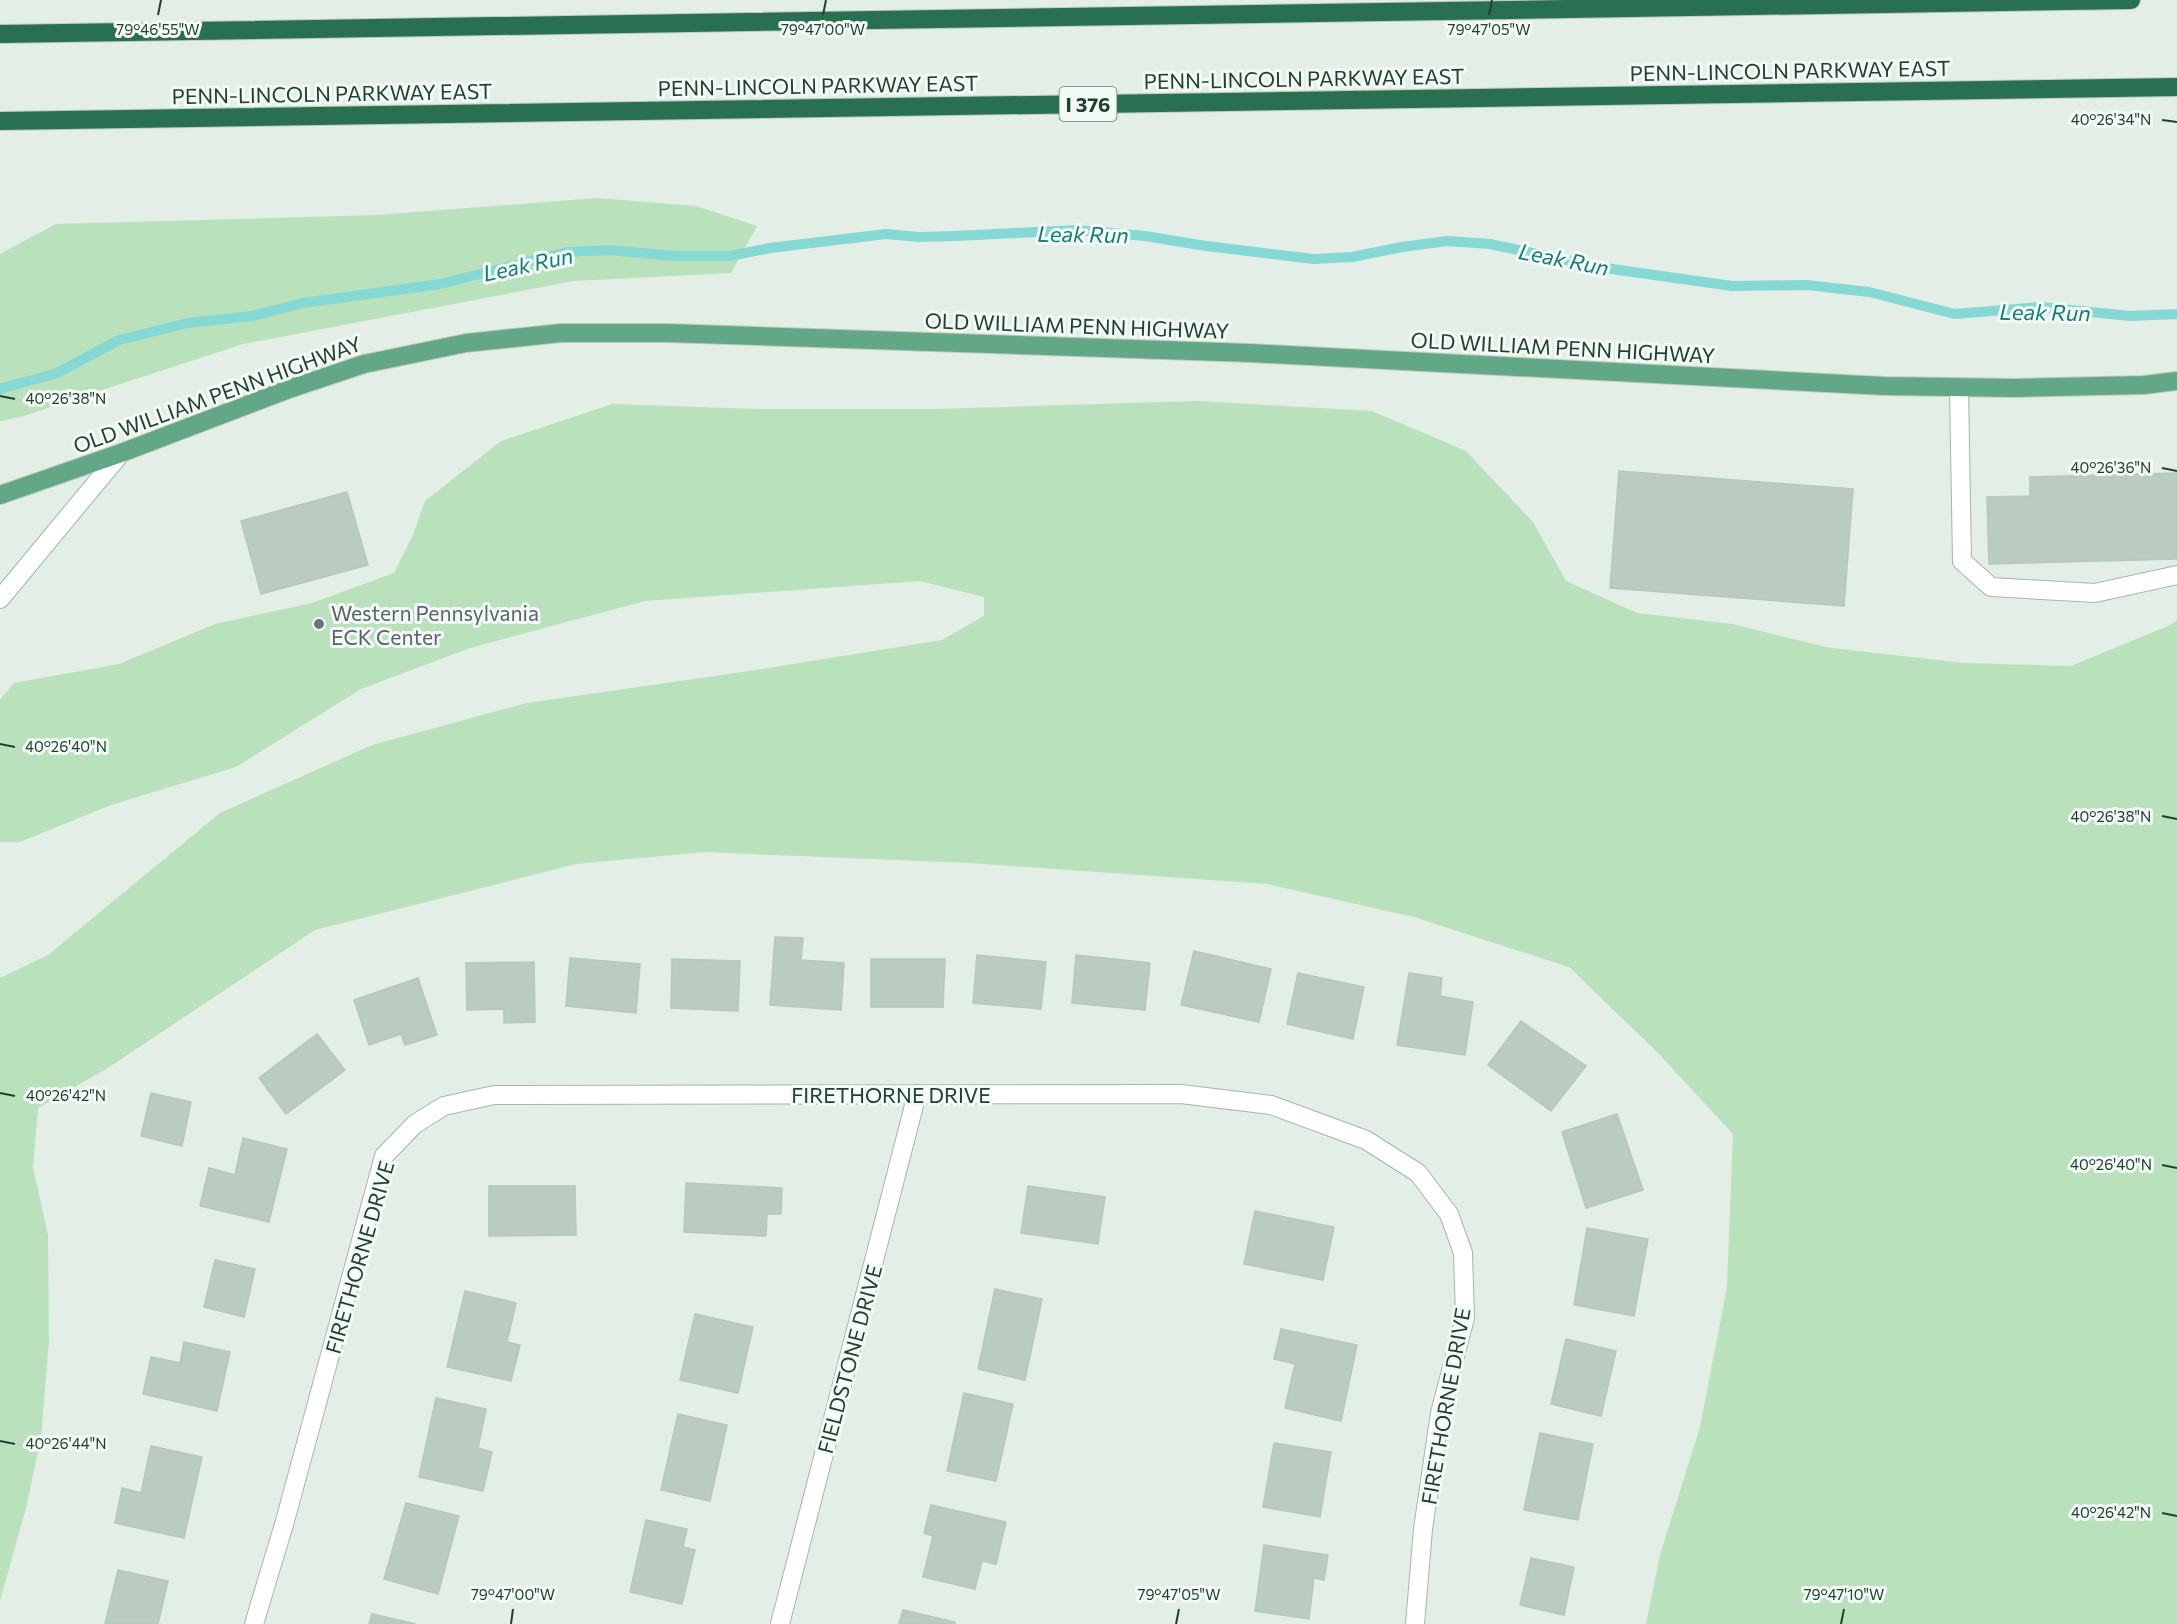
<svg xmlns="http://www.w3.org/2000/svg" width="2177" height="1624" font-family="Commissioner,sans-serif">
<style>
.green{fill:#b9e1bb}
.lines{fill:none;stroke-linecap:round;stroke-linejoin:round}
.stream{stroke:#85d8d3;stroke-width:10}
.building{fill:#baccc1;stroke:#b4c8bb;stroke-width:1.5}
.minor-casing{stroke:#a4b7ac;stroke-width:20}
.major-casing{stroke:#c1cac5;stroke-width:20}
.highway-casing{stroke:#c1cac5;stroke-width:20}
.minor{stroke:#fff;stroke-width:18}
.major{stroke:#62a887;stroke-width:18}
.highway{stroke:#297052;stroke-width:18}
.ticks{fill:none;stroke:#204131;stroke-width:2}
.worship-dot{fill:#6b7280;stroke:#f3faf5;stroke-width:2}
.labels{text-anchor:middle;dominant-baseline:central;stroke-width:6;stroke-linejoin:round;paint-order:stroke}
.shield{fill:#f3faf5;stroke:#5f786c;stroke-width:1.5}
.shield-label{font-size:20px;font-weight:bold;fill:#204131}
.street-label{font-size:21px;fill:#204131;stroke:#f3faf5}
.worship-label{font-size:21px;fill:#5b616d;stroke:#f3faf5;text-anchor:start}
.water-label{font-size:22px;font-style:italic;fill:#147d79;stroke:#f3faf5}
.ticks-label{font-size:15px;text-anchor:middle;fill:#204131;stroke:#f3faf5;stroke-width:6;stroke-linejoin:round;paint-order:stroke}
</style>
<rect width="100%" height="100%" fill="#e2eee6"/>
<g class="green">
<polygon points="597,198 696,206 757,226 731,273 574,281 243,344 20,417 0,421 0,254 56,224 377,215"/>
<polygon points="1196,401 1372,411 1466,451 1533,522 1566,581 1637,613 1732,624 1831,648 1964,663 2071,666 2168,626 2177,621 2177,1624 1646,1624 1660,1555 1700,1427 1727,1287 1733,1134 1657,1052 1569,967 1414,917 1267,884 969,863 704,852 576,864 315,930 106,1069 38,1108 33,1167 48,1235 49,1341 41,1437 27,1504 0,1601 0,978 48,955 220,813 372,745 527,703 756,670 942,640 984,616 984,597 920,581 645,601 470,648 361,689 236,767 111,805 20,842 0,842 0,700 14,683 119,664 215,624 312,603 394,573 413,535 425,501 501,441 613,404 758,409 938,409"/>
</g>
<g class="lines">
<polyline class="stream" points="0,389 57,373 119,340 187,323 252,316 303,303 440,284 567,252 609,250 674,256 730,256 770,248 886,234 919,237 955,236 1076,230 1145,236 1206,246 1314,259 1352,257 1402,247 1447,241 1490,244 1605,268 1732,286 1807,285 1869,292 1955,314 2041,307 2130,316 2177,314"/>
</g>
<g class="building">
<polygon points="1619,471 1853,489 1844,606 1610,588"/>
<polygon points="2177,473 2177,559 1989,564 1987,497 2030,496 2030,477"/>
<polygon points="347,492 368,565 261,594 241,521"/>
<polygon points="775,937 803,938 801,960 844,963 841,1010 770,1005"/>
<polygon points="1194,951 1271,969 1259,1022 1181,1005"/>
<polygon points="977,955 1046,962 1041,1009 973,1003"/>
<polygon points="1076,955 1150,963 1145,1010 1072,1003"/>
<polygon points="570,958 640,964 636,1013 566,1006"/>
<polygon points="672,959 740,961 738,1011 671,1008"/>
<polygon points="871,959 945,959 943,1007 871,1007"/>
<polygon points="534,962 535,1022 504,1023 504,1009 467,1010 466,963"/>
<polygon points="1298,973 1364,987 1353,1039 1287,1024"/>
<polygon points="1409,973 1442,978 1440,996 1473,1002 1465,1055 1397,1045"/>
<polygon points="418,978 437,1035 405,1045 401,1034 369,1045 354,1000"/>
<polygon points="1521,1021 1586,1066 1551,1111 1488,1065"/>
<polygon points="317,1034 345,1070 286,1114 259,1078"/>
<polygon points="151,1093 191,1102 182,1146 141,1136"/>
<polygon points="1617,1114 1643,1190 1586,1208 1562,1132"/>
<polygon points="243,1138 287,1149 269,1222 200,1206 209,1168 235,1175"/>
<polygon points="686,1183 782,1188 781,1214 767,1214 766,1236 684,1232"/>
<polygon points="489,1186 575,1186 576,1235 489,1236"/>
<polygon points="1028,1186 1105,1197 1098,1244 1021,1233"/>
<polygon points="1255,1211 1334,1227 1323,1280 1244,1264"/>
<polygon points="1587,1228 1648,1239 1634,1316 1574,1305"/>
<polygon points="215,1260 255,1269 244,1317 204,1307"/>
<polygon points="995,1289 1042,1299 1025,1380 978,1369"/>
<polygon points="465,1291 516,1303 507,1342 520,1345 511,1381 447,1367"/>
<polygon points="695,1314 753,1327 738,1393 680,1380"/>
<polygon points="1281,1329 1357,1345 1341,1421 1285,1408 1295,1364 1274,1359"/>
<polygon points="1566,1339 1616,1351 1601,1416 1551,1404"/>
<polygon points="184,1342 230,1352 217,1411 143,1394 151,1357 180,1363"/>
<polygon points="964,1393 1013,1404 996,1481 947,1471"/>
<polygon points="436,1398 486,1409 478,1448 492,1452 483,1491 419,1477"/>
<polygon points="678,1414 727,1425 710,1501 661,1490"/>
<polygon points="1540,1433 1593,1444 1578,1520 1524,1510"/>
<polygon points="1274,1443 1331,1452 1320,1517 1263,1507"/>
<polygon points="151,1446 202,1457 184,1538 115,1523 122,1488 141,1493"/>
<polygon points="406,1503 459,1516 438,1594 384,1579"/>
<polygon points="931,1505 1006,1522 996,1564 982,1561 975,1589 923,1577 933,1536 924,1533"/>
<polygon points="646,1520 687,1529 683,1547 695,1550 682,1604 630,1592"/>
<polygon points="1264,1545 1328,1555 1324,1580 1314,1578 1309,1619 1255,1611"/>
<polygon points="1531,1558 1574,1567 1564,1615 1520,1605"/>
<polygon points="118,1570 168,1581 158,1624 105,1624"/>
<polygon points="903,1610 955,1622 955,1624 899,1624"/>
<polygon points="372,1614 416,1624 369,1624"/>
</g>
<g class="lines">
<defs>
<g id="minor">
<polyline points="1959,387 1962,561 1991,587 2095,593 2177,575"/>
<polyline points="0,599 121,453"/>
<polyline points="254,1624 285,1521 384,1156 415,1124 444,1106 494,1095 1181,1094 1271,1105 1366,1140 1418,1173 1449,1214 1463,1253 1465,1318 1440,1413 1423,1529 1415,1624"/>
<polyline points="780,1624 917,1094"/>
</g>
<polyline id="major" points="0,495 121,453 289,389 364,364 466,343 561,333 668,333 1250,353 1884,386 2015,388 2144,385 2177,381"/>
<g id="highway">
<polyline points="0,34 2131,0"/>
<polyline points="0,121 2177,87"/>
</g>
</defs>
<use href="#minor" class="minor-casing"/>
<use href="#major" class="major-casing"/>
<use href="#highway" class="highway-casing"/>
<use href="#minor" class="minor"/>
<use href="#major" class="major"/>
<use href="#highway" class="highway"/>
</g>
<path class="ticks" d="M158 15 161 0M823 15 826 0M1489 15 1492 0M2162 120 2177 122M0 396 15 399M2162 468 2177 471M0 744 15 747M2162 816 2177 819M0 1093 15 1096M2162 1165 2177 1168M0 1441 15 1444M2162 1513 2177 1516M511 1624 513 1609M1176 1624 1179 1609M1841 1624 1844 1609"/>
<circle class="worship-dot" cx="319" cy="624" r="6"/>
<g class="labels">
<rect class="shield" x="1059.5" y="87" width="57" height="34" rx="4.5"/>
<g class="shield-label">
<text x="1088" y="104">I 376</text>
</g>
<g class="street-label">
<text transform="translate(1790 70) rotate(-1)">PENN-LINCOLN PARKWAY EAST</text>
<text transform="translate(1304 78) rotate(-1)">PENN-LINCOLN PARKWAY EAST</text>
<text transform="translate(818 85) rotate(-1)">PENN-LINCOLN PARKWAY EAST</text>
<text transform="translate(332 93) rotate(-1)">PENN-LINCOLN PARKWAY EAST</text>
<text transform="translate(1077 325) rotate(2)">OLD WILLIAM PENN HIGHWAY</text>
<text transform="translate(1563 347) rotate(3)">OLD WILLIAM PENN HIGHWAY</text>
<text transform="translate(217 394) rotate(-20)">OLD WILLIAM PENN HIGHWAY</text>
<text x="891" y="1094">FIRETHORNE DRIVE</text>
<text transform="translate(359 1257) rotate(-74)">FIRETHORNE DRIVE</text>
<text transform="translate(849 1359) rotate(-75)">FIELDSTONE DRIVE</text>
<text transform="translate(1445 1406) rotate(-80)">FIRETHORNE DRIVE</text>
</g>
<g class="worship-label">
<text x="331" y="612">Western Pennsylvania<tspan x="331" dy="24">ECK Center</tspan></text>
</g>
<g class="water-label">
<text transform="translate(1083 234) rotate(1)">Leak Run</text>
<text transform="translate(1564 259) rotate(11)">Leak Run</text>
<text transform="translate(528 264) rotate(-12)">Leak Run</text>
<text transform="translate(2045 312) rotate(1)">Leak Run</text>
</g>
</g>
<g class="ticks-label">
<text x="823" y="35">79°47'00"W</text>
<text x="1489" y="35">79°47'05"W</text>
<text x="158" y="35">79°46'55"W</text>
<text x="2111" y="125">40°26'34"N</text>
<text x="66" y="404">40°26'38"N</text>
<text x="2111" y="473">40°26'36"N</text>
<text x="66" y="752">40°26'40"N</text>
<text x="2111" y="822">40°26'38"N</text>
<text x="66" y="1101">40°26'42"N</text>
<text x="2111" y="1170">40°26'40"N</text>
<text x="66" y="1449">40°26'44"N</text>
<text x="2111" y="1518">40°26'42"N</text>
<text x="513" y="1600">79°47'00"W</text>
<text x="1179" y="1600">79°47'05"W</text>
<text x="1844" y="1600">79°47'10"W</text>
</g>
</svg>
